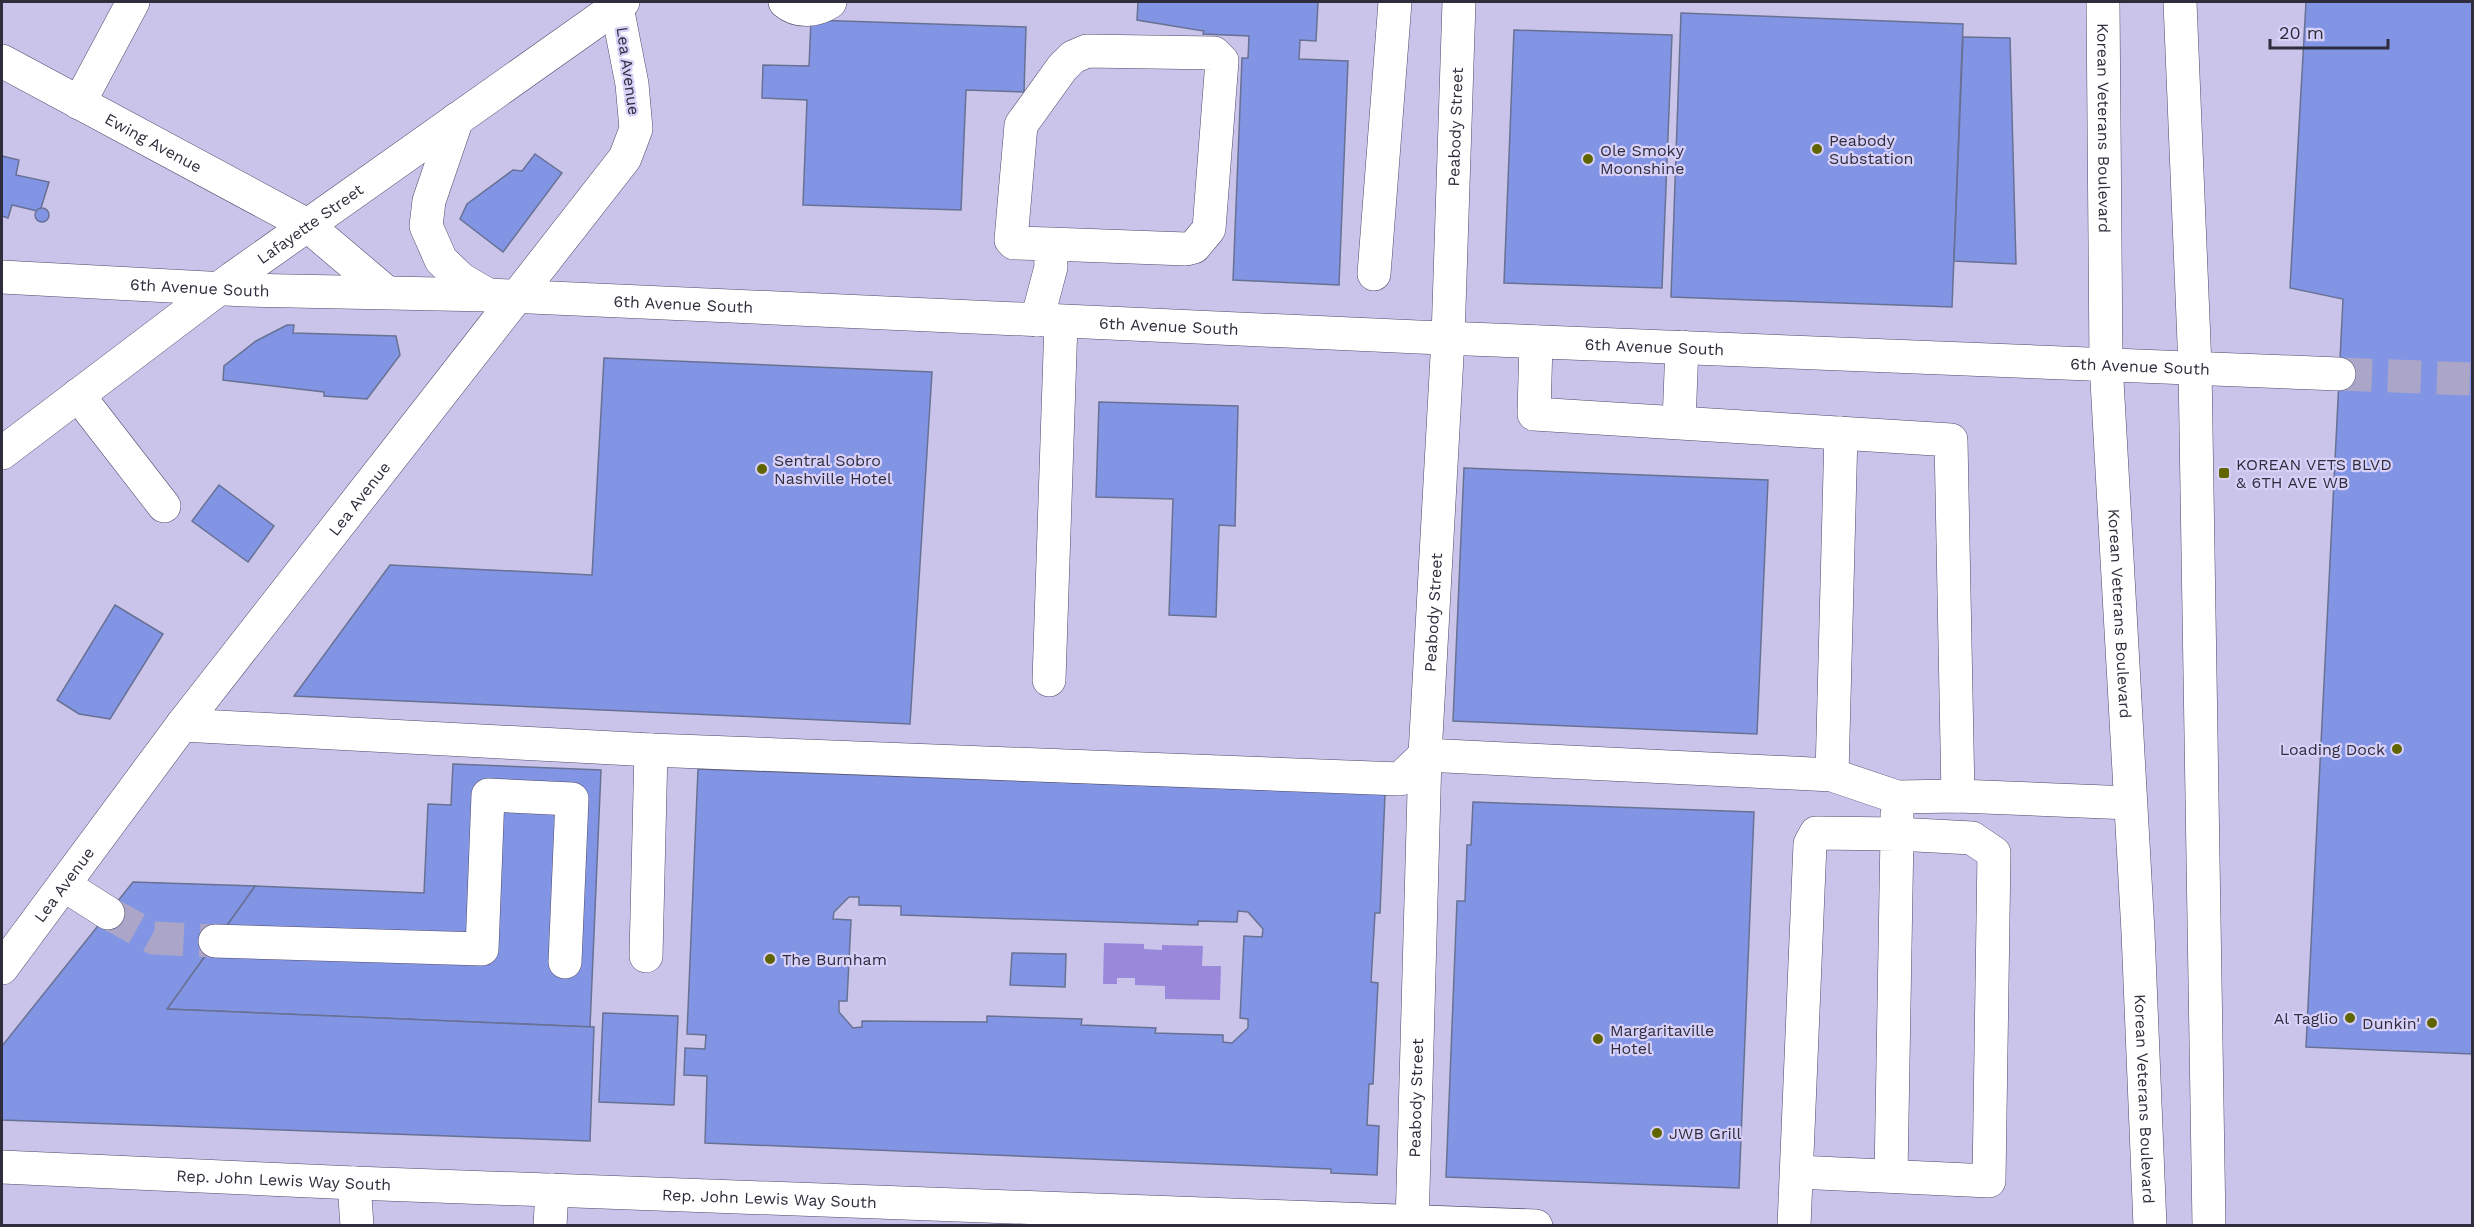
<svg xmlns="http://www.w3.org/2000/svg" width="2474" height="1227" font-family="'Work Sans',sans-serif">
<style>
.water{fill:#9a89db}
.building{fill:#8295e5;stroke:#687194;stroke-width:1.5;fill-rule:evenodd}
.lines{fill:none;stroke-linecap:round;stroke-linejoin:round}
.minor-tunnel{stroke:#aba6c8;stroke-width:33;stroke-dasharray:33 16;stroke-linecap:butt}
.minor-casing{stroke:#4e4869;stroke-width:34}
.major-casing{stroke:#4e4869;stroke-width:34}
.minor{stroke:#fff;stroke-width:33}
.major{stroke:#fff;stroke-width:33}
.poi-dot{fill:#616500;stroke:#d7d0f8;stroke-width:2}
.labels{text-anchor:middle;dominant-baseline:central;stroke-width:4.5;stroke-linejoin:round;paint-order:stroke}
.street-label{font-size:16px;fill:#2f2d3c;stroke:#d7d0f8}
.poi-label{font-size:16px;fill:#2f2d3c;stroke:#d7d0f8;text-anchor:start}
</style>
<rect width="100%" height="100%" fill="#cac4eb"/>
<polygon class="water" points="1104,943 1144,944 1144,949 1162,950 1162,945 1203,946 1202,966 1221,966 1220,1000 1165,999 1165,986 1135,985 1135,978 1117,978 1117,984 1103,984"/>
<g class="building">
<polygon points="1138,2 1318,2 1316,41 1300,40 1299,59 1348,61 1339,285 1233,280 1242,58 1248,58 1249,36 1203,34 1204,31 1137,20"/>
<polygon points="2306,2 2472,2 2472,1054 2306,1047 2343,299 2290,288"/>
<polygon points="1681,13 1963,24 1952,307 1671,297"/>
<polygon points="811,20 1026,27 1024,92 966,90 961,210 803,205 807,100 762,98 763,65 809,66"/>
<polygon points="1514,30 1672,35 1662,288 1504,283"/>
<polygon points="1963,37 2010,38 2016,264 1954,261"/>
<polygon points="535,154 562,173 503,252 460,219 467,204 513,170 522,171"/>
<polygon points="2,156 19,160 16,175 49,182 41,208 37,211 12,205 8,218 2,216"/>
<circle cx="42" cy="215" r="7"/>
<polygon points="287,325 294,325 293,333 396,336 400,355 367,399 324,396 324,392 223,380 224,366 256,341"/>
<polygon points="604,358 932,372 910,724 294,696 390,565 592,575"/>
<polygon points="1099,402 1238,406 1235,526 1219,525 1216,617 1169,615 1173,499 1096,497"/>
<polygon points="1464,468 1768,480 1757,734 1453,721"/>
<polygon points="219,485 274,526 248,562 192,521"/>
<polygon points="115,605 163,634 110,719 79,714 57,700"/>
<polygon points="453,764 601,770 590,1027 167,1009 255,886 424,893 428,804 451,805"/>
<path d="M698 769 1385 794 1380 913H1375L1371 982 1378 983 1373 1084H1369L1367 1125 1379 1126 1377 1175 1331 1173V1169L705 1143 707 1076 684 1075 685 1048 705 1049 706 1035 687 1034ZM849 897H859V905L901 906V915L1198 925V921L1237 922 1238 911 1248 912 1263 929 1262 937 1244 936 1240 1018 1248 1019V1028L1232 1043 1223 1042V1035L1155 1033 1156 1028 1081 1025 1082 1019 987 1016V1022L862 1021V1027L853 1028 839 1012V1001H847L851 920 833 919 834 912Z"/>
<polygon points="1473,802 1754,812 1739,1188 1446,1177 1457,901 1465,901 1467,845 1471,845"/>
<polygon points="133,882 255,886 167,1009 594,1027 590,1141 2,1120 2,1046"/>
<polygon points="1012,953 1066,954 1065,987 1010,985"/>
<polygon points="603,1013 678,1016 674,1105 599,1102"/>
</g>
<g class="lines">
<g class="minor-tunnel">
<polyline points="2339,374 2472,379"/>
<polyline points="108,913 154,938 215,941"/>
</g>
<defs>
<g id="minor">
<path d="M785 2C798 13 816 11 830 2"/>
<path id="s1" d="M2 61 307 225 386 292"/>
<polyline points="79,103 133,2"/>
<polyline points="457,119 429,201 426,226 441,260 461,279 488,295"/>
<polyline points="1374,274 1395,2"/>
<path id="s2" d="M2 277 245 290 488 295 1418 337 2339 374"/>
<polyline points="1037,320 1051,267 1050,244 1186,249 1194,247 1209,229 1222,61 1214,53 1087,51 1073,57 1062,68 1021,125 1011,240 1014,243 1050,244"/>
<polyline points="1536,342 1534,414 1951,440 1958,796"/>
<polyline points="78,395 164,506"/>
<polyline points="1679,422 1682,347"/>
<polyline points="1049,680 1061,322"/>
<polyline points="182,725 651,750 1400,779 1425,755 1832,775 1897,797 1958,796 2130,803"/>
<polyline points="1832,775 1841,433"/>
<polyline points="64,885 108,913"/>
<polyline points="215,941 482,949 488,795 572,799 565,962"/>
<polyline points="646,956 651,750"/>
<path id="s3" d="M2 968 182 725 625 158 636 129 632 84 616 2"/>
<path id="s4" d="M2 1167 354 1183 1536 1226"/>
<polyline points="1797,1172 1989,1181 1994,853 1972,838 1897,834 1897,814"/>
<polyline points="354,1183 357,1226"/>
<polyline points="550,1226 552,1190"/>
<path id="s5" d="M1412 1226 1425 755 1448 338 1459 2"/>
<polyline points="1794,1226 1810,844 1816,833 1897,834 1891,1176"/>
</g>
<g id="major">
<path id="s6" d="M2103 2 2106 363 2138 932 2150 1226"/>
<polyline points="2180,2 2195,367 2209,1226"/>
<path id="s7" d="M2 453 233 278 623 2"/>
</g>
</defs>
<use href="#minor" class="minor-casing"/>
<use href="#major" class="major-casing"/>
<use href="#minor" class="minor"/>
<use href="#major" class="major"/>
</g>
<g class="poi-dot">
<circle cx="1817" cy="149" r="6"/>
<circle cx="1588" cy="159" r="6"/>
<circle cx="762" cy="469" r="6"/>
<rect x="2218" y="467" width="12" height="12" rx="3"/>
<circle cx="2397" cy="749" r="6"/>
<circle cx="770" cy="959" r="6"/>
<circle cx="2350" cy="1018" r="6"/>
<circle cx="2432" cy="1023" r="6"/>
<circle cx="1598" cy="1039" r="6"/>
<circle cx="1657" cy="1133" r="6"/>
</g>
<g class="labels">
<g class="street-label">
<text transform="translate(628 71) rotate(82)">Lea Avenue</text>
<text stroke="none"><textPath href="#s5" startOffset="1100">Peabody Street</textPath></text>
<text stroke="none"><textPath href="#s6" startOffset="126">Korean Veterans Boulevard</textPath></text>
<text stroke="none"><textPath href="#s1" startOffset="172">Ewing Avenue</textPath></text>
<text stroke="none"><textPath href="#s7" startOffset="384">Lafayette Street</textPath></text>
<text stroke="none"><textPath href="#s2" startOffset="198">6th Avenue South</textPath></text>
<text stroke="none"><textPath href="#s2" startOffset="682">6th Avenue South</textPath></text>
<text stroke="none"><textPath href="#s2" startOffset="1168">6th Avenue South</textPath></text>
<text stroke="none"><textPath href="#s2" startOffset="1654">6th Avenue South</textPath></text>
<text stroke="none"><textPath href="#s2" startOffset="2140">6th Avenue South</textPath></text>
<text stroke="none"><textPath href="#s3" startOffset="590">Lea Avenue</textPath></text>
<text stroke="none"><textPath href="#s5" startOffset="614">Peabody Street</textPath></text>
<text stroke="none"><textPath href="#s6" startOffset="612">Korean Veterans Boulevard</textPath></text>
<text stroke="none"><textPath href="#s3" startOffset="104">Lea Avenue</textPath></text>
<text stroke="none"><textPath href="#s5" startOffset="128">Peabody Street</textPath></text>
<text stroke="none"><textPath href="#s6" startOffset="1098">Korean Veterans Boulevard</textPath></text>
<text stroke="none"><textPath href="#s4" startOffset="282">Rep. John Lewis Way South</textPath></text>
<text stroke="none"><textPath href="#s4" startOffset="768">Rep. John Lewis Way South</textPath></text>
</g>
<g class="poi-label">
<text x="1829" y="140">Peabody<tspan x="1829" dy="18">Substation</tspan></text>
<text x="1600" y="150">Ole Smoky<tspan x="1600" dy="18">Moonshine</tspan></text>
<text x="774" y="460">Sentral Sobro<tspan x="774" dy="18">Nashville Hotel</tspan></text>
<text x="2236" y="464">KOREAN VETS BLVD<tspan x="2236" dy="18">&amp; 6TH AVE WB</tspan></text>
<text x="2385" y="749" text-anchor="end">Loading Dock</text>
<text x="782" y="959">The Burnham</text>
<text x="2338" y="1018" text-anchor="end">Al Taglio</text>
<text x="2420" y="1023" text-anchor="end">Dunkin'</text>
<text x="1610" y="1030">Margaritaville<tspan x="1610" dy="18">Hotel</tspan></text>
<text x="1669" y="1133">JWB Grill</text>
</g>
</g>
<rect width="2474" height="1227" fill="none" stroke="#2f2d3c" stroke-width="6"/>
<path d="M2270 39v9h118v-9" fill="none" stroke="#2f2d3c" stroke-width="3"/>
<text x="2279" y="39" font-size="18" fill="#2f2d3c" stroke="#d7d0f8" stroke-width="4.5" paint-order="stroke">20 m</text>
</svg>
